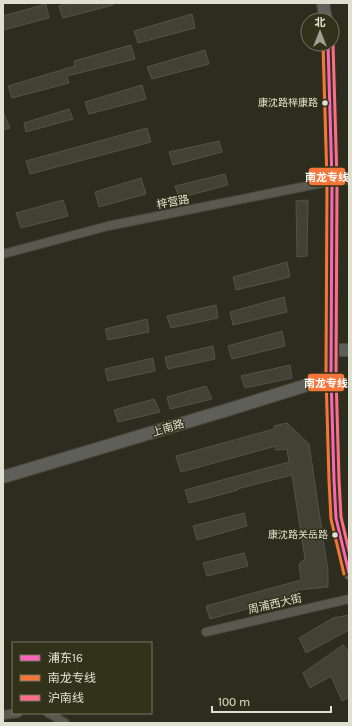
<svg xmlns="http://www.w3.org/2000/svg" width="352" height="726" font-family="Karla,'Noto Sans SC',sans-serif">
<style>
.building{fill:#424234;stroke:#535347}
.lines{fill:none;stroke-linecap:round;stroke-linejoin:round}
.street-casing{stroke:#49493d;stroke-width:10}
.secondary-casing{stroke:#49493d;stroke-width:14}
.street{stroke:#5a594f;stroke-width:8}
.secondary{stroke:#5f5f5a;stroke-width:12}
.bus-1-casing{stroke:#323119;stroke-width:6}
.bus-2-casing{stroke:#323119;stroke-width:6}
.bus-3-casing{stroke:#323119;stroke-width:6}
.bus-1{stroke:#fa66b7;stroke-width:3}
.bus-2{stroke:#f5763a;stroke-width:3}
.bus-3{stroke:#fb6d88;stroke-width:3}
.bus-dot{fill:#e0e0d1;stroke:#323119;stroke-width:1.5}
.labels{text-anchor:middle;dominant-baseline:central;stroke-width:3;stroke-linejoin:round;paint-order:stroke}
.bus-label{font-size:10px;fill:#e0e0d1;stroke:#323119;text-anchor:end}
.street-label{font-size:11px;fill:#e0e0d1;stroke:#323119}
.line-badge{stroke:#323119;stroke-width:1.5}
.badge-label{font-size:11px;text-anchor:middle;font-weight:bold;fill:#fff}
</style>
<rect width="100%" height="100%" fill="#2c2c1f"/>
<g class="building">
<polygon points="70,3 113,3 113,5 63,18 59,6"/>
<polygon points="46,4 49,18 3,30 3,16"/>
<polygon points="192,14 195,28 138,43 134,31"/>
<polygon points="131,45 135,59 67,76 69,83 12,98 8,86 75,66 74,61"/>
<polygon points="205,50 209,64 152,79 147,67"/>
<polygon points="142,85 146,99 89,114 85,102"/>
<polygon points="69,109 73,119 26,132 24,123"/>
<polygon points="3,112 10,128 3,130"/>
<polygon points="147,128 151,142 30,174 26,161"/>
<polygon points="219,141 222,152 173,165 169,152"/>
<polygon points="225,174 228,185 179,198 175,186"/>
<polygon points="141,178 146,194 99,207 95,192"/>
<polygon points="63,200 68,216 21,228 16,213"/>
<polygon points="308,200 307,256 297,257 296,201"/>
<polygon points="287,262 290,277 236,290 233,277"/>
<polygon points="284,297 287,312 233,325 230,312"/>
<polygon points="216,305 218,318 171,328 167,316"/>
<polygon points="147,319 149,332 108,340 105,329"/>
<polygon points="282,331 285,346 232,359 228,346"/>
<polygon points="213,346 215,359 168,369 165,357"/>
<polygon points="153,358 155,371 108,381 105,369"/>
<polygon points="290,365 292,378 245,388 241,376"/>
<polygon points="206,386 212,399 170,409 167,397"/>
<polygon points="154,399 160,412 118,422 114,410"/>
<polygon points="287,423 309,444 328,571 328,587 296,590 298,595 210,619 206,606 301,580 299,564 305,559 292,475 237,489 238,490 189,503 185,490 289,462 287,449 276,450 276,446 181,472 176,456 274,429 274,426"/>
<polygon points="244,513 247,526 197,540 193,526"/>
<polygon points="244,553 248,566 207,576 203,563"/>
<polygon points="349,615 349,630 306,653 299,638 333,618"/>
<polygon points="343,645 349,652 349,697 342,701 331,676 310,688 303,673"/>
</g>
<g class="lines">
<defs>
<g id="street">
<polyline points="3,254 108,226 332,181 349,180"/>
<polyline points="206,632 349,599"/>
<polyline points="48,713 54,716 65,723"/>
<polyline points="3,715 18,713"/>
</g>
<g id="secondary">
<polyline points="323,3 326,20"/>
<polyline points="328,44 332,181 331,376 334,480 336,518 349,573"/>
<polyline points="331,350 349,350"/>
<polyline points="3,477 227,410 304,386 331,376"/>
</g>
</defs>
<use href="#street" class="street-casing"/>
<use href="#secondary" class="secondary-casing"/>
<use href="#street" class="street"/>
<use href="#secondary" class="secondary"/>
<defs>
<polyline id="bus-1" points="328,44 332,181 331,376 334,480 336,518 349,573"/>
<polyline id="bus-2" points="323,44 327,181 326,376 329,480 331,519 344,574"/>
<polyline id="bus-3" points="333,44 337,181 336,376 339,480 341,517 349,551"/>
</defs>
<use href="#bus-1" class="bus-1-casing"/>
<use href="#bus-2" class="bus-2-casing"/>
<use href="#bus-3" class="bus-3-casing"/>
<use href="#bus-1" class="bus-1"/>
<use href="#bus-2" class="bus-2"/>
<use href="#bus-3" class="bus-3"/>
</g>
<g class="bus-dot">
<circle cx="325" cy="103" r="3.5"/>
<circle cx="335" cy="535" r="3.5"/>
</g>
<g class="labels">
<g class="bus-label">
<text x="318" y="103">康沈路梓康路</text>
<text x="328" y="535">康沈路关岳路</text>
</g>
<g class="street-label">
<text transform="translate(173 202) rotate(-11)">梓营路</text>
<text transform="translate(168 428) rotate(-17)">上南路</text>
<text transform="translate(275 604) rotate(-13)">周浦西大街</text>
</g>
</g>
<g class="line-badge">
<rect x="308" y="167" width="38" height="19" rx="4" fill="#f5763a"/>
<rect x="307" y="373" width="38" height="19" rx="4" fill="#f5763a"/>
</g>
<g class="badge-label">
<text x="327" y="181">南龙专线</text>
<text x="326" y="387">南龙专线</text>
</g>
<rect width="352" height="726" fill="none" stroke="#e0e0d1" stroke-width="8"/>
<rect x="12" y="642" width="140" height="72" fill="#323119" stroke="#787763"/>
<rect x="20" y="655" width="20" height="6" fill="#fa66b7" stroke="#787763"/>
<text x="48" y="662" font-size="12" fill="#e0e0d1">浦东16</text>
<rect x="20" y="675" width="20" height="6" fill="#f5763a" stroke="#787763"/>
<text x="48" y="682" font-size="12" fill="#e0e0d1">南龙专线</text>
<rect x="20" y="695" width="20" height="6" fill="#fb6d88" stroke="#787763"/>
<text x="48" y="702" font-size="12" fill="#e0e0d1">沪南线</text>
<g transform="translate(320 32)"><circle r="19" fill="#323119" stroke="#787763"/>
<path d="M0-3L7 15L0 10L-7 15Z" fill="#a1a193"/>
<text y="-6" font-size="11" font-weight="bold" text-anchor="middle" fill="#e0e0d1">北</text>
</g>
<path d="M212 706v6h119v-6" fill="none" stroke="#e0e0d1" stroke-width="2"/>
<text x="218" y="706" font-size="12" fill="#e0e0d1" stroke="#323119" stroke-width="3" paint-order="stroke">100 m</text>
</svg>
